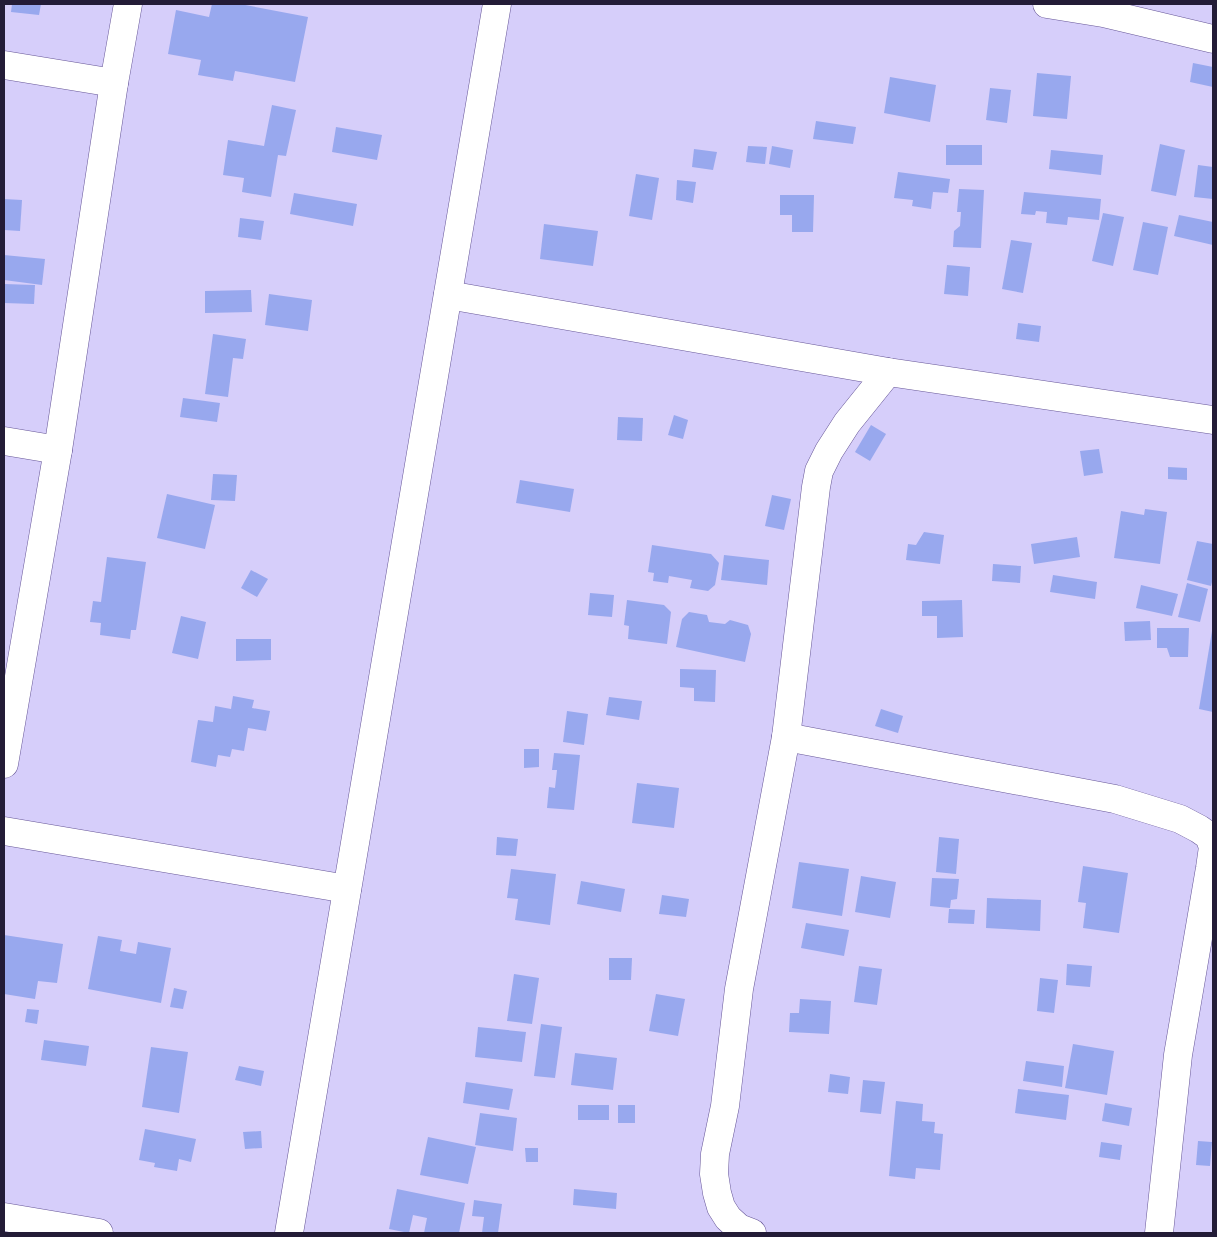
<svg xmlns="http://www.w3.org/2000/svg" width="1217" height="1237" font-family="Commissioner,sans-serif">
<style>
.building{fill:#98a8ee}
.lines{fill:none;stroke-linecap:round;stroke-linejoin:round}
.minor-casing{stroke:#675798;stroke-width:29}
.minor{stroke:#fff;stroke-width:28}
</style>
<rect width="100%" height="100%" fill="#d6cefa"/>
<g class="building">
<polygon points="12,4 41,4 39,15 11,12"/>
<polygon points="212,4 240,4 308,17 295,82 235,71 233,81 198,75 201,60 168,54 176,10 209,17"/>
<polygon points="1193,63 1213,67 1213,87 1190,82"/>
<polygon points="1037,73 1071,76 1067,119 1033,116"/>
<polygon points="890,77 936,85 930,122 884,113"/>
<polygon points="990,88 1011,90 1007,123 986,120"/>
<polygon points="272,105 296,110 286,156 278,155 271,197 242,192 244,178 223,175 228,140 264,146"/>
<polygon points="816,121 856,127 853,144 813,139"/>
<polygon points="336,127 382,135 377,160 332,152"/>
<polygon points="1160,144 1185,150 1176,196 1151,191"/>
<rect x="946" y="145" width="36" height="20"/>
<polygon points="748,146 767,147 765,164 746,162"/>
<polygon points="772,146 793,150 790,168 769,164"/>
<polygon points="694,149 717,152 713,170 692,167"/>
<polygon points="1051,150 1103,155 1101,175 1049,169"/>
<polygon points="1198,165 1213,167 1213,199 1194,197"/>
<polygon points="898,172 950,179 948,193 933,192 931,209 912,206 913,200 894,198"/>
<polygon points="636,174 659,178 652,220 629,216"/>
<polygon points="677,180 696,182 693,203 676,200"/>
<polygon points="959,189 984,190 981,248 953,247 954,231 960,226 961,212 957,212"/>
<polygon points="1024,192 1101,199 1099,220 1068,217 1067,225 1046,223 1047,212 1036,211 1035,215 1021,214"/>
<polygon points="294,193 357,204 353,226 290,214"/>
<polygon points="780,195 814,195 813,232 792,232 792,215 780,215"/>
<polygon points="4,199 22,200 20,231 4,230"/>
<polygon points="1103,213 1124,217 1113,266 1092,261"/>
<polygon points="1179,215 1213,222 1213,245 1174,236"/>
<polygon points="240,218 264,221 261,240 238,237"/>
<polygon points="1143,222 1168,227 1158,275 1133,270"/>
<polygon points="544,224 598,231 593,266 540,259"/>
<polygon points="1011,240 1032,243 1023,293 1002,289"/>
<polygon points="4,255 45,259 42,285 4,280"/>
<polygon points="947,265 970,267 968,296 944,294"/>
<polygon points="4,284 35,285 34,304 4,303"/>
<polygon points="251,290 252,312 205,313 205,291"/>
<polygon points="269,294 312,300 308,331 265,325"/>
<polygon points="1018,323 1041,326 1039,342 1016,339"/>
<polygon points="213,334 246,339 243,359 233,358 228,397 205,394"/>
<polygon points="183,398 220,403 217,422 180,417"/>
<polygon points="674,415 688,420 683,439 668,435"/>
<polygon points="618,417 643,418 642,441 617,440"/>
<polygon points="871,425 886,434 870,461 855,452"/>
<polygon points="1099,449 1103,473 1084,476 1080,451"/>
<polygon points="1168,467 1187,468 1187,480 1168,479"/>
<polygon points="213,474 237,475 235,501 211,500"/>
<polygon points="520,480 574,489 570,512 516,503"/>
<polygon points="167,494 215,505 205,549 157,538"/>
<polygon points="772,495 791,499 784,530 765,526"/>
<polygon points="1145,509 1167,512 1160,564 1114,558 1121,511 1144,515"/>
<polygon points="924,532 944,535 940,564 906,560 908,544 916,545"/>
<polygon points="1077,537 1080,557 1034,564 1031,544"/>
<polygon points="1197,541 1213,544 1213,578 1211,586 1187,580"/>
<polygon points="652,545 711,554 719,563 715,585 708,591 690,588 692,580 669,576 668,583 653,581 654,573 648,572"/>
<polygon points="724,555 769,560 767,585 721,580"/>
<polygon points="107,557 146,562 136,630 131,630 130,639 100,635 101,623 90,622 93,601 101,602"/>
<polygon points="993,564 1021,566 1020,583 992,581"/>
<polygon points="251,570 268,579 257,597 241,588"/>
<polygon points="1053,575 1097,582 1095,599 1050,592"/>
<polygon points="1187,583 1208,589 1200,622 1178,617"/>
<polygon points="1141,585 1178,594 1172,616 1136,608"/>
<polygon points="590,593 614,595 612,617 588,615"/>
<polygon points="627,600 664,605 671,612 667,644 628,639 629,626 624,625"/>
<polygon points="962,600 963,637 937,638 937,616 922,616 922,601"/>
<polygon points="689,612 707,615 709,622 725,624 730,620 748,625 751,634 745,662 676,647 682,619"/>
<polygon points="181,616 206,622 198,659 172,653"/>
<polygon points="1150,621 1151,640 1125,641 1124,622"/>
<polygon points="1157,628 1189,628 1188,657 1170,657 1167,648 1157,648"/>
<polygon points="1212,631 1213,632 1213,712 1199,709"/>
<polygon points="236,639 271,639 271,660 236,661"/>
<polygon points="680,669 716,670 715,702 694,701 694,688 680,687"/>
<polygon points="233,696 254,700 252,708 270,711 266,731 248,728 244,751 232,749 230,757 218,755 216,767 191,762 198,720 213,722 215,706 231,709"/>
<polygon points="609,697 642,701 639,720 606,715"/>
<polygon points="881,709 903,716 898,733 875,726"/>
<polygon points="567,711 588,714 584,745 563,742"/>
<polygon points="524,749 539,749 539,767 524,768"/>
<polygon points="554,753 580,755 574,810 547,808 549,787 555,788 557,770 552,770"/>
<polygon points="637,783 679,788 674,828 632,823"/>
<polygon points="497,837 518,839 516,856 496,855"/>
<polygon points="939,837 959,839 956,874 936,872"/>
<polygon points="799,862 849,869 842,916 792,908"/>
<polygon points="1083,866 1128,873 1119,933 1083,928 1086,903 1078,902"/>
<polygon points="511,869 556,874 550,925 515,920 518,899 507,898"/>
<polygon points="861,876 896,882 890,918 855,912"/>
<polygon points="932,878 959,879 957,899 951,900 950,908 930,906"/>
<polygon points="581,881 625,889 621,912 577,904"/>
<polygon points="662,895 689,899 686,917 659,914"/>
<polygon points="987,898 1041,900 1040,931 986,928"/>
<polygon points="949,909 975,910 974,924 948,923"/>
<polygon points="806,923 849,930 844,956 801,948"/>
<polygon points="4,935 63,944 57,983 38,981 35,999 4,994"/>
<polygon points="98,936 122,940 120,951 136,954 138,942 171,948 161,1003 88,989"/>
<polygon points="609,958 632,958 631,980 609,980"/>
<polygon points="1067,964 1092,966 1090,987 1066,985"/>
<polygon points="859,966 882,969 877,1005 854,1002"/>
<polygon points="514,974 539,978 532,1024 507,1021"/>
<polygon points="1040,978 1058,980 1054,1013 1037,1011"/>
<polygon points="174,988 187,991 183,1009 170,1007"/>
<polygon points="656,994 685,999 678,1036 649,1031"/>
<polygon points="800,999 831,1001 829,1034 789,1032 790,1013 799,1013"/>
<polygon points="27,1009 39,1010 37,1024 25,1022"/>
<polygon points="541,1024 562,1027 555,1078 534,1076"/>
<polygon points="478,1027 526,1032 522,1062 475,1057"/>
<polygon points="44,1040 89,1046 86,1066 41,1060"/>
<polygon points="1073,1044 1114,1051 1107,1095 1065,1088"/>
<polygon points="151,1047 188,1052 179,1113 142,1107"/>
<polygon points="575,1053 617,1058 613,1090 571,1085"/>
<polygon points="1026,1061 1064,1066 1062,1087 1023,1081"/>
<polygon points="239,1066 264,1071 261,1086 235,1080"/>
<polygon points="830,1074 850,1077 848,1094 828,1092"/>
<polygon points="863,1080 885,1082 881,1114 860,1112"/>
<polygon points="466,1082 513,1089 509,1110 463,1103"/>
<polygon points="1018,1089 1069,1095 1066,1120 1015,1113"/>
<polygon points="896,1101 923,1104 922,1121 935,1122 934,1133 943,1134 940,1170 916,1168 915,1179 889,1176"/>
<polygon points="1105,1103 1132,1108 1129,1126 1102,1121"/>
<rect x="578" y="1105" width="31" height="15"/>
<rect x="618" y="1105" width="17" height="18"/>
<polygon points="480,1113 517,1118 513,1151 475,1145"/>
<polygon points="145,1129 196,1139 191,1162 179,1159 177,1171 154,1167 155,1163 139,1160"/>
<polygon points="261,1131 262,1148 245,1149 243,1132"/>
<polygon points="428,1137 476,1147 468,1184 420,1175"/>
<polygon points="1198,1141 1212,1142 1210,1166 1196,1165"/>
<polygon points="1101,1142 1122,1145 1120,1160 1099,1157"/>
<polygon points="525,1148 538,1148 538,1162 526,1162"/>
<polygon points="397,1189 465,1203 459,1233 424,1233 427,1218 413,1215 409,1233 389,1229"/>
<polygon points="574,1189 617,1193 616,1209 573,1205"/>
<polygon points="474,1200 502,1204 498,1233 482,1233 484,1217 472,1216"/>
</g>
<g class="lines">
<defs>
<g id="minor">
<polyline points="1047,4 1103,13 1213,39"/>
<polyline points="4,65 114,83"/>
<polyline points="448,295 888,372 1213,420"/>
<polyline points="4,441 58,450"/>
<polyline points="786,737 1115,799 1180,819 1199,829 1209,836 1213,847 1210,868 1178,1055 1159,1233"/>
<polyline points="4,764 58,450 114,83 128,4"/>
<polyline points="4,831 347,889"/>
<polyline points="4,1217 99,1233"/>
<polyline points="289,1233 497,4"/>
<polyline points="752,1233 739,1228 728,1218 721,1207 717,1193 714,1174 715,1154 725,1106 739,989 786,737 816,487 819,471 829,451 847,423 888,372"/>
</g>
</defs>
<use href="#minor" class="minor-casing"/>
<use href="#minor" class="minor"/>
</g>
<rect width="1217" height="1237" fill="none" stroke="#231c37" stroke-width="10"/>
</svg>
